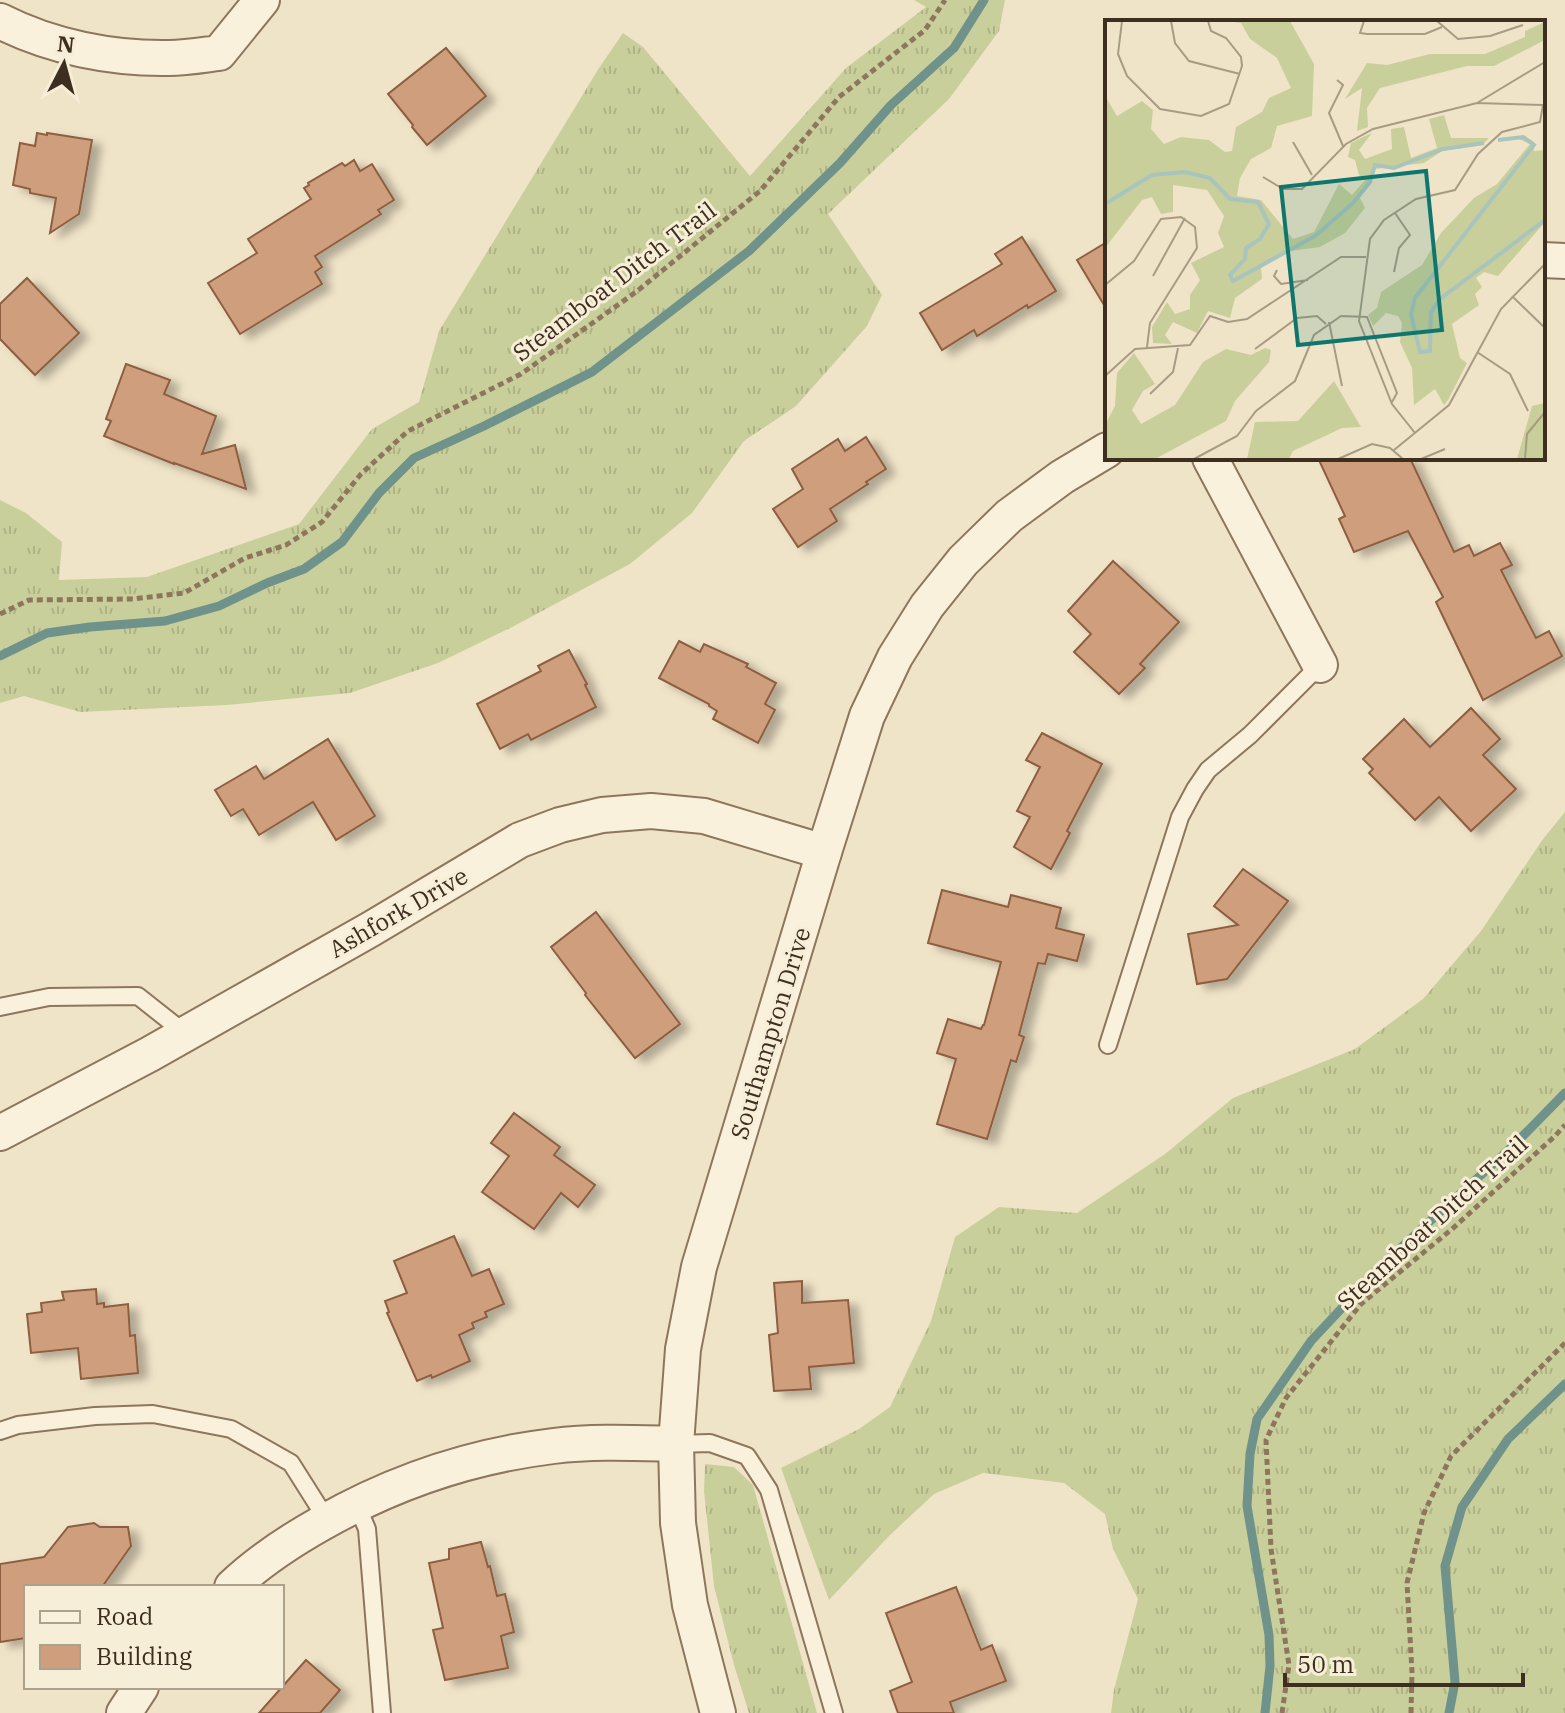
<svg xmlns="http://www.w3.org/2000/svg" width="1565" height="1713" font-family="'IBM Plex Serif',serif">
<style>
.grass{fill:url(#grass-tufts)}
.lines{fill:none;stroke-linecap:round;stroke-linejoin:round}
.stream{stroke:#6f938a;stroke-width:9}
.building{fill:#cf9f7d;stroke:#8d5f41;stroke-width:2;filter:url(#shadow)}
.lane-casing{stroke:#8d765c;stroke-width:20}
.street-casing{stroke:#8d765c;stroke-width:38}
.path{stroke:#8d765c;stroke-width:5;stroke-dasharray:6 4;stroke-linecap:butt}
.lane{stroke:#faf1dc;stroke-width:16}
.street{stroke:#faf1dc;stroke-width:34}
.labels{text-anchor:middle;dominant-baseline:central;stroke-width:6;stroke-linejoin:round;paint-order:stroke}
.street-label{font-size:24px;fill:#3d2e20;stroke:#f7eed8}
.inset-river{fill:none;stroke:#a9c4bc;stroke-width:4}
.inset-road{fill:none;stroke:#a89b85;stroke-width:2}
.view{fill:#0f766e;fill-opacity:0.15;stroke:#0f766e;stroke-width:4}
.inset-edge{fill:none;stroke:#3d2e20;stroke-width:4}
</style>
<defs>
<pattern id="grass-tufts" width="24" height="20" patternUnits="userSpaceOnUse" patternTransform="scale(2)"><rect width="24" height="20" fill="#c9cf9b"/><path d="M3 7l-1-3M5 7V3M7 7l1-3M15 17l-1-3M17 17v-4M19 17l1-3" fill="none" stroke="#aeb285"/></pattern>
<filter id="shadow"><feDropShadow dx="9" dy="5" stdDeviation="4" flood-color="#0004"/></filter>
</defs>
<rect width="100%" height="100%" fill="#f0e4c8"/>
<g class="grass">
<polygon points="914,0 1005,0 999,31 949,99 828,214 882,295 867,326 796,406 744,441 692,513 630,564 514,626 438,663 350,693 227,705 80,712 24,696 0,703 0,500 26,513 62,542 59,580 147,577 299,524 372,429 419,402 439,331 599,68 623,33 643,47 750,176 846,68 926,7"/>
<polygon points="1565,812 1565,1713 1111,1713 1114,1690 1138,1599 1113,1549 1105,1514 1064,1483 983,1473 934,1494 890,1535 829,1600 781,1468 859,1429 890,1407 931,1321 955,1237 999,1207 1077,1213 1165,1154 1233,1098 1355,1049 1423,999 1481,931 1543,839"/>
<polygon points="705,1464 734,1467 753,1485 817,1713 749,1713 734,1665 714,1586 704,1491"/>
</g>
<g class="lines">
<g class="stream">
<polyline points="0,656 47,633 90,627 165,621 219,606 267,583 304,569 342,542 379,493 414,458 484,426 592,372 749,251 840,163 891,105 954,48 984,0"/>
<polyline points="1265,1713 1270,1666 1269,1635 1247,1506 1250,1454 1257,1419 1311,1341 1386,1261 1514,1145 1565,1093"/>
<polyline points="1449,1713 1455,1682 1445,1566 1462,1507 1508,1439 1565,1384"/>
</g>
</g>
<g class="building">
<polygon points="446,48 486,96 427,145 412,127 413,125 388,94"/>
<polygon points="37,133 47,135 47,133 92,140 79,214 50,233 56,198 30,193 30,189 13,185 20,143 35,146"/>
<polygon points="354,160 360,171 372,164 394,200 378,210 381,214 315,256 322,267 315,272 322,284 240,334 208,283 257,253 248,239 311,199 304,188 309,185 308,183 342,163 345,166"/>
<polygon points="1022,237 1056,291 1028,308 1027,305 977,336 974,330 942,350 920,313 1002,264 995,254"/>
<polygon points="1107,242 1107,310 1077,260"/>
<polygon points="27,278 79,333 35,375 0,339 0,304"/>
<polygon points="126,364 170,380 164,394 216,416 202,454 235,445 246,489 174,463 174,464 104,436 111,421 106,419"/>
<polygon points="866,437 886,469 866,482 868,484 830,509 837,521 798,547 773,509 803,489 792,469 838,439 845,451"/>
<polygon points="1318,458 1410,458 1454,552 1469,545 1474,556 1500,543 1512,565 1501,570 1536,638 1549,631 1562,656 1483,700 1436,602 1443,597 1408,531 1354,552 1339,519 1345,516"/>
<polygon points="1113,561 1179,622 1140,664 1145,668 1119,694 1074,652 1091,634 1068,611"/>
<polygon points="679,641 700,652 704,644 748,664 746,667 776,683 765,704 775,710 758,743 713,719 717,711 709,706 709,704 659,678"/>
<polygon points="569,650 587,684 585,685 596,707 531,740 528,734 500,749 477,704 541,671 538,666"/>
<polygon points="1471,708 1500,739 1483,755 1516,789 1471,831 1439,797 1415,820 1369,773 1373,769 1363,759 1404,719 1430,747"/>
<polygon points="1042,733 1102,764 1067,831 1070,833 1051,869 1014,847 1030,817 1017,811 1040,767 1026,760"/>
<polygon points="328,739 375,816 336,840 313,802 259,835 243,809 231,816 215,790 256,766 264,779"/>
<polygon points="1243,869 1288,901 1227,979 1197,984 1188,934 1238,925 1214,906"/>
<polygon points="942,890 1008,907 1011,895 1061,908 1056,928 1084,935 1077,961 1048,954 1045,964 1038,963 1019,1035 1024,1037 1016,1062 1011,1060 987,1139 937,1124 956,1059 937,1053 948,1019 981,1029 983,1025 984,1025 1001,962 928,943"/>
<polygon points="596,912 680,1024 635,1058 585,995 586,993 551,947"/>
<polygon points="514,1113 560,1147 554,1155 595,1185 578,1207 561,1193 534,1229 482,1192 509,1156 491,1143"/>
<polygon points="454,1236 472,1276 489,1269 504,1304 485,1312 487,1317 472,1323 474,1328 459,1335 470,1361 432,1378 431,1375 417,1381 387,1313 389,1312 385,1301 407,1293 394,1261"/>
<polygon points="802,1281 802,1303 848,1300 854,1363 809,1367 811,1389 774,1391 769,1335 778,1333 774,1283"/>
<polygon points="96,1289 97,1304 104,1303 104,1307 128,1304 130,1336 135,1335 138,1373 81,1379 78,1348 31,1353 27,1314 42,1312 41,1303 64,1300 62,1292"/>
<polygon points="94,1523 100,1527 128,1527 131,1546 102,1587 26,1587 26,1638 0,1642 0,1564 44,1557 68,1527"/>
<polygon points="481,1542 488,1567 490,1566 497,1596 505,1594 514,1632 501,1636 508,1668 445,1680 433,1630 443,1628 429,1563 449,1559 449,1549"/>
<polygon points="956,1587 981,1650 992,1645 1006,1681 950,1702 954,1713 898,1713 890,1691 912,1682 886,1613"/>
<polygon points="306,1660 340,1690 320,1713 259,1713"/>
</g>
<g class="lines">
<defs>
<g id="lane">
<polyline points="0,1007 49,997 138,996 186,1034"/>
<polyline points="1108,1045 1180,817 1195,789 1208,770 1250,735 1320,665"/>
<polyline points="0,1431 18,1425 95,1416 153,1414 231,1429 291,1463 327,1520"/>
<polyline points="676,1444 710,1443 747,1456 769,1490 834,1713"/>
<polyline points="356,1503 367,1529 382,1713"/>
</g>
<g id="street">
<path d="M0 21C51 47 112 59 169 58 186 58 203 55 219 53L262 0"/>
<polyline points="1543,260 1565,261"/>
<polyline points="1210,458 1320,665"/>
<polyline points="0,1133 150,1054 371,929 520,840 560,825 602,815 651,811 704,816 824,852"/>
<path d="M232 1587C258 1562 290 1541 322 1523 394 1482 471 1456 553 1446 594 1441 635 1443 676 1444"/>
<polyline points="124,1713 141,1687"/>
<polyline points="718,1713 690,1605 678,1523 676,1444 683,1349 699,1267 824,852 867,716 895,657 927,606 963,561 1009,516 1062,477 1107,450"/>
</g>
</defs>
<use href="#lane" class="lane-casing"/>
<use href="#street" class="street-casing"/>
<g class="path">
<polyline points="0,614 29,600 133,599 184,593 245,558 286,545 322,522 361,474 408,431 521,374 636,292 760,191 839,97 925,30 945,0"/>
<polyline points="1282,1713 1289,1665 1271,1549 1266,1440 1286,1398 1361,1304 1452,1229 1554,1137 1565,1125"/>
<polyline points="1411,1713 1412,1672 1407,1583 1424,1513 1451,1456 1565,1343"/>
</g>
<use href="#lane" class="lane"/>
<use href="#street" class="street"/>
</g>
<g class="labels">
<g class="street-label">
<text transform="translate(614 281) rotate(-37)">Steamboat Ditch Trail</text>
<text transform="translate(398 912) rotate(-30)">Ashfork Drive</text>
<text transform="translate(770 1033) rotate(-73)">Southampton Drive</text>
<text transform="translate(1432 1222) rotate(-42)">Steamboat Ditch Trail</text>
</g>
</g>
<g transform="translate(1105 20)">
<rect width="440" height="440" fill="#f0e4c8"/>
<path d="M120 1H185L209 44 207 96 172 106 166 128 146 139 135 158 132 176 156 180 188 219 209 212 234 164 247 175 261 159 254 155 250 140 243 137 246 123 260 116 267 113 254 130 260 139 287 129 286 109 299 107 306 138 332 128 324 99 339 95 346 118H384L377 125 337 131 319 143 270 149 255 178 260 188 240 213 215 227 185 231 156 247 157 259 130 278 125 298 103 291 92 313 68 302 60 315 67 324 48 323 47 307 62 282 70 294 85 289V275L95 260 86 243 119 227 113 213 119 196 102 170 68 165V192L56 194 47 177 37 180 0 228V76L12 96 37 81 48 90 46 109 59 124 76 117 104 120 120 132 127 131 131 107 157 92 164 78 186 68 172 38 145 19 136 3ZM440 2V20L389 46H362L275 68 262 88 263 107 252 111 257 68 240 79 262 43 282 45 325 34H380L420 17V11ZM420 116 429 122V131L440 130V202L393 256 379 252 371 258 377 267 370 274 374 285 347 304 355 338 362 343 343 380 339 385 330 369 309 385 307 348 295 322 297 303 293 296 281 293 268 306 263 295 272 288 276 272 317 245 336 213 369 178 392 164 425 124 414 119 391 122ZM160 328 166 330 164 342 130 381 121 401 50 439H0V405L10 386 12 353 29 333 50 364 38 371 27 390 36 404 70 385 98 342 121 329 146 335ZM229 361 256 407 237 408 188 431 184 439H142L150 402 193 401ZM440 383V439H412L427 386Z" fill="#c9cf9b"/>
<path class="inset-river" d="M393 120 418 117 429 125 310 278 306 294 315 332 325 331 326 292 335 279 440 200M0 184 47 155 80 152 105 158 125 179 153 182 164 204 155 219 141 228 140 239 125 255 128 261 210 216 248 183 265 162 270 145 289 148 338 129 379 123"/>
<path class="inset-road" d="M17 1 13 34 22 56 55 89 96 96 124 84 137 46 136 37 121 18 106 11 103 1M66 1 70 23 84 41 135 54M259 1 255 13 262 14H320L337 7M332 1 353 19 385 16 418 5M232 60 238 65 224 93 238 126M372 83 440 42M188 122 207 155M158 157 178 169H197L241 124 268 109 372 83 439 85M172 250 169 256 176 264 203 260M289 252 294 228 305 215 290 193M48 256 80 198M0 265 29 241 56 199 76 197 90 207 92 228 45 303 42 327M407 276 440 308M224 302 237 366M150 329 192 298 212 296 221 304M372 332 405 354 423 391M0 356 30 329 85 325 105 296 123 302 142 299 236 237H261M45 374 68 352 73 328M310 413 287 384 254 301 265 219 279 200 311 179 350 170 373 134 397 112 435 102 438 85M289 430 344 385 396 289 440 244M89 439 132 416 151 391 190 361 209 315 236 296 262 297 292 373 287 382M233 439 267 424 285 428 298 439M316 439 340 429M420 439 422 414 440 392"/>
<path class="view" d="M321 151 337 310 193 325 176 167Z"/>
<rect width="440" height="440" class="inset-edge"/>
</g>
<rect x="24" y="1585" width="260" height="104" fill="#f7eed8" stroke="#ada18e" stroke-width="2"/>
<rect x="40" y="1611" width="40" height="12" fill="#faf1dc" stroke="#ada18e" stroke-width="2"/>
<text x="96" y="1625" font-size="24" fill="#3d2e20">Road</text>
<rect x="40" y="1645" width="40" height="24" fill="#cf9f7d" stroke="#ada18e" stroke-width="2"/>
<text x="96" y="1665" font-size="24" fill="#3d2e20">Building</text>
<g transform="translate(64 64) rotate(6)" stroke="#f7eed8" stroke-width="6" paint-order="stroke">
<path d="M0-6L14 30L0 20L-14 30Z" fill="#3d2e20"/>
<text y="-12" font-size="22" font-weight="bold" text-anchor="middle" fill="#3d2e20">N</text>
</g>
<path d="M1285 1673v12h238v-12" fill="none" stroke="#3d2e20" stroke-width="4"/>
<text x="1297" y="1673" font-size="24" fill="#3d2e20" stroke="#f7eed8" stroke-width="6" paint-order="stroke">50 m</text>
</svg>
